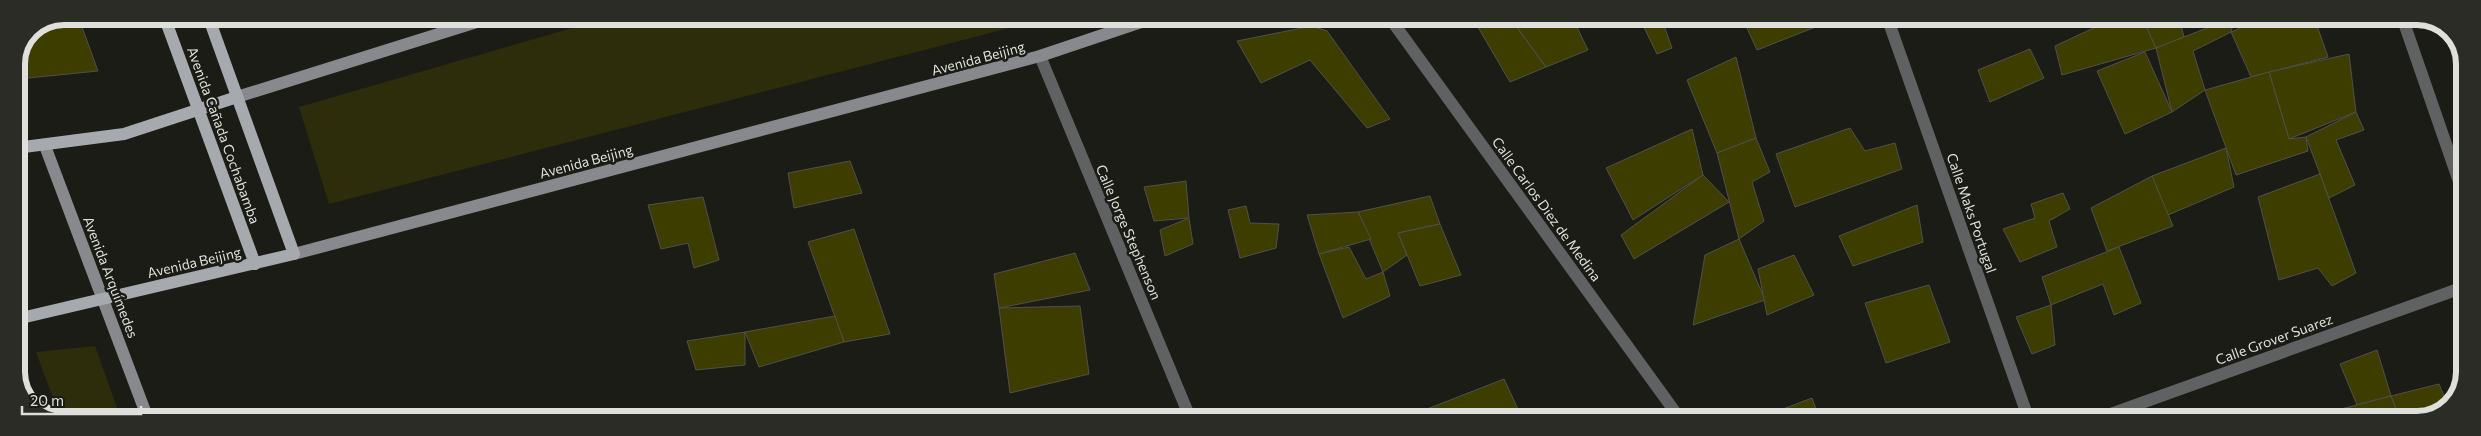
<svg xmlns="http://www.w3.org/2000/svg" width="2481" height="436" font-family="Commissioner,sans-serif">
<style>
.green{fill:#2d2c0b}
.building{fill:#3e3d00;stroke:#50504b}
.lines{fill:none;stroke-linecap:round;stroke-linejoin:round}
.street{stroke:#606163;stroke-width:12}
.secondary{stroke:#87898d;stroke-width:12}
.primary{stroke:#a6a9ad;stroke-width:12}
.tram{stroke:#b3b3b0;stroke-width:1}
.labels{text-anchor:middle;dominant-baseline:central;stroke-width:5;stroke-linejoin:round;paint-order:stroke}
.street-label{font-size:14px;fill:#dfdfdc;stroke:#1c1c17}
.rim{fill:none;stroke:#dfdfdc;stroke-width:6}
</style>
<rect width="100%" height="100%" fill="#1c1c17"/>
<g class="green">
<polygon points="614,16 1056,16 329,204 299,107"/>
<polygon points="95,346 121,419 61,419 36,352"/>
</g>
<g class="building">
<polygon points="64,16 78,16 98,71 28,78 20,56 30,30"/>
<polygon points="1472,17 1542,17 1516,26 1546,67 1510,82"/>
<polygon points="1542,17 1572,17 1588,50 1546,67 1516,26"/>
<polygon points="1639,17 1661,17 1672,48 1657,54"/>
<polygon points="1742,17 1841,17 1757,50"/>
<polygon points="2112,17 2142,17 2156,48 2062,75 2055,46 2113,19"/>
<polygon points="2142,17 2179,17 2184,37 2156,48"/>
<polygon points="2235,17 2231,32 2193,51 2205,90 2172,112 2156,48"/>
<polygon points="2265,17 2314,17 2328,57 2251,77 2231,32"/>
<polygon points="1312,26 1327,31 1390,119 1367,128 1310,60 1261,83 1237,41"/>
<polygon points="2030,49 2044,78 1990,102 1978,70"/>
<polygon points="2145,52 2172,112 2125,134 2097,71"/>
<polygon points="2349,54 2356,112 2289,139 2269,72"/>
<polygon points="1736,57 1756,138 1717,153 1687,80"/>
<polygon points="2269,72 2289,139 2306,137 2308,151 2236,175 2205,90"/>
<polygon points="2356,112 2364,130 2336,140 2355,185 2329,198 2306,137"/>
<polygon points="1850,128 1865,151 1895,143 1902,169 1795,207 1776,154"/>
<polygon points="1692,129 1703,175 1633,220 1606,168"/>
<polygon points="1756,138 1770,172 1752,182 1764,221 1739,239 1717,153"/>
<polygon points="2226,148 2234,187 2168,215 2152,176"/>
<polygon points="850,161 862,193 794,208 788,173"/>
<polygon points="2320,174 2356,273 2332,286 2318,268 2279,280 2258,197"/>
<polygon points="1703,175 1729,202 1634,259 1621,235"/>
<polygon points="2152,176 2173,226 2107,251 2091,208"/>
<polygon points="1186,181 1189,218 1154,221 1144,187"/>
<polygon points="2063,193 2070,209 2049,221 2057,247 2020,262 2003,229 2035,218 2031,204"/>
<polygon points="1430,196 1440,224 1398,233 1407,255 1383,272 1358,212"/>
<polygon points="703,197 719,260 694,268 688,243 661,249 648,205"/>
<polygon points="1917,205 1923,242 1853,266 1839,236"/>
<polygon points="1246,206 1250,223 1279,224 1276,248 1240,258 1228,210"/>
<polygon points="1358,212 1371,239 1319,254 1307,215"/>
<polygon points="1189,218 1193,244 1165,256 1160,230"/>
<polygon points="1440,224 1461,275 1420,286 1398,233"/>
<polygon points="854,229 890,334 844,342 808,242"/>
<polygon points="1739,239 1765,300 1693,325 1705,255"/>
<polygon points="1349,247 1366,279 1383,272 1390,296 1343,318 1319,254"/>
<polygon points="2119,247 2141,303 2114,315 2103,284 2051,305 2042,277"/>
<polygon points="1075,253 1090,290 999,308 994,274"/>
<polygon points="1794,255 1814,295 1767,315 1758,269"/>
<polygon points="1929,285 1950,342 1886,363 1865,303"/>
<polygon points="2051,305 2055,345 2032,354 2016,317"/>
<polygon points="1080,306 1089,374 1010,393 999,308"/>
<polygon points="835,316 844,342 759,367 745,332"/>
<polygon points="745,332 745,365 696,370 687,341"/>
<polygon points="2377,350 2391,396 2357,405 2340,364"/>
<polygon points="1504,379 1523,420 1399,420"/>
<polygon points="2439,384 2448,406 2414,420 2400,420 2391,396"/>
<polygon points="2391,396 2400,420 2329,420 2326,413"/>
<polygon points="1812,398 1820,420 1762,420 1762,417"/>
</g>
<g class="lines">
<g class="street">
<polyline points="1389,17 1681,420"/>
<polyline points="1887,17 2029,420"/>
<polyline points="2402,17 2464,196"/>
<polyline points="1040,56 1191,420"/>
<polyline points="2094,420 2464,287"/>
</g>
<g class="secondary">
<polyline points="237,97 496,16"/>
<polyline points="45,146 148,419"/>
<polyline points="294,254 1040,56 1159,16"/>
</g>
<g class="primary">
<polyline points="164,16 255,264"/>
<polyline points="16,148 124,134 237,97"/>
<polyline points="17,319 294,254 208,16"/>
</g>
<polyline class="tram" points="17,358 36,409"/>
</g>
<g class="labels">
<g class="street-label">
<text transform="translate(978 58) rotate(-15)">Avenida Beijing</text>
<text transform="translate(224 135) rotate(70)">Avenida Cañada Cochabamba</text>
<text transform="translate(586 161) rotate(-15)">Avenida Beijing</text>
<text transform="translate(1547 209) rotate(54)">Calle Carlos Diez de Medina</text>
<text transform="translate(1972 213) rotate(71)">Calle Maks Portugal</text>
<text transform="translate(1129 232) rotate(67)">Calle Jorge Stephenson</text>
<text transform="translate(194 262) rotate(-13)">Avenida Beijing</text>
<text transform="translate(111 277) rotate(69)">Avenida Arquímedes</text>
<text transform="translate(2274 339) rotate(-20)">Calle Grover Suarez</text>
</g>
</g>
<path d="M0 0H2481V436H0ZM64 25H2417A39 39 0 0 1 2456 64V372A39 39 0 0 1 2417 411H64A39 39 0 0 1 25 372V64A39 39 0 0 1 64 25Z" fill="#2c2c27" fill-rule="evenodd"/>
<path class="rim" d="M64 25H2417A39 39 0 0 1 2456 64V372A39 39 0 0 1 2417 411H64A39 39 0 0 1 25 372V64A39 39 0 0 1 64 25Z"/>
<path d="M22 406v8h119v-8" fill="none" stroke="#dfdfdc" stroke-width="2.5"/>
<text x="30" y="406" font-size="15" fill="#dfdfdc" stroke="#1c1c17" stroke-width="4" paint-order="stroke">20 m</text>
</svg>
